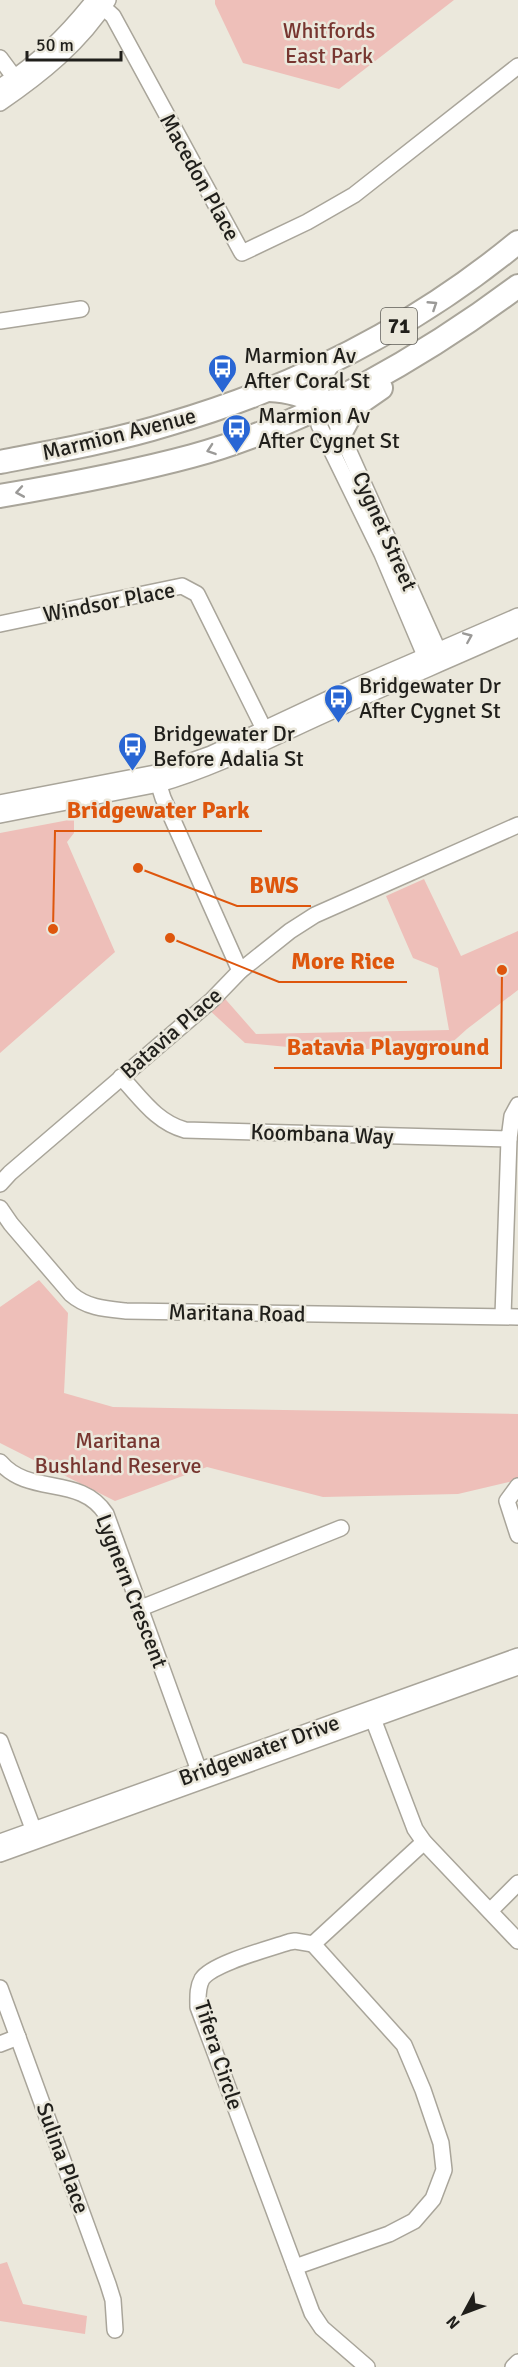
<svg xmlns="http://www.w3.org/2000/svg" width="518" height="2367" font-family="Signika,sans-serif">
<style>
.green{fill:#eebfb9}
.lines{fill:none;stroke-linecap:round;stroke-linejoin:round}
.minor-casing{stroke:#a9a59a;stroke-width:18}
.highway-casing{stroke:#a9a59a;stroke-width:26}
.minor{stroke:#fff;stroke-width:15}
.highway{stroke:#fff;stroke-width:22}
.oneway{stroke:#9b9a98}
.labels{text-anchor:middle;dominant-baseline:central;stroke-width:5;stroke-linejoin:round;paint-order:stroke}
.shield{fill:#ebe8dc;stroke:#5d5b55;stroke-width:1.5}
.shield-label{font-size:21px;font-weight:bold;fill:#201f1b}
.park-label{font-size:22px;fill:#773630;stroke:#ebe8dc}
.street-label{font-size:22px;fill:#201f1b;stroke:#ebe8dc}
.poi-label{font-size:22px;fill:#201f1b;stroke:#ebe8dc;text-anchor:start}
.leader{fill:none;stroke:#de560d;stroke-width:2}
.callout-dot{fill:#de560d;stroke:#ebe8dc;stroke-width:2}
.callout-label{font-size:24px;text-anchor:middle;font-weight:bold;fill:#de560d;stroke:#ebe8dc;stroke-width:5;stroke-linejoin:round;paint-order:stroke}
</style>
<rect width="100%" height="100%" fill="#ebe8dc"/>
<g class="green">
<polygon points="215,0 454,0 339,89 243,63 215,4"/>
<polygon points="74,819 74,833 67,842 115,952 0,1053 0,833"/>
<polygon points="424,879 461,956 518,931 518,990 467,1029 447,1047 319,1050 245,1043 206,1007 220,993 256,1034 449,1030 438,968 413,958 386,896"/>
<polygon points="39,1280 68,1313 64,1393 113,1407 518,1414 518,1480 458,1494 323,1497 207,1467 115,1501 0,1443 0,1307"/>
<polygon points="7,2262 23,2304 87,2316 85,2334 0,2321 0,2264"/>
</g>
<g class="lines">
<defs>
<g id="minor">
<polyline points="95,0 113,16 242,253 307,222 354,195 518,66"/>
<polyline points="0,58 20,85"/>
<path d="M0 87C38 63 66 35 94 0"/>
<path d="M0 103C41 75 81 43 108 0"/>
<polyline points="0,321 81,309"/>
<polyline points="335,360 324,376 321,390 319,425 382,554 429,665"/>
<polyline points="320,406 334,418 442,659"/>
<polyline points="0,624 182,586 197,594 268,737"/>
<polyline points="156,776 163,798 240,971"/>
<polyline points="0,803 155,773 180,765 211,754 354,687 518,616"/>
<path d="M0 815 159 784C222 766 279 734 339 708 398 681 459 656 518 629"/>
<path d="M121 1077C141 1098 156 1122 185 1130L509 1139 512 1116 518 1105"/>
<polyline points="0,1184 10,1173 212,1000 240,971 290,931 315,915 518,825"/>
<path d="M0 1208 11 1224 71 1294C87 1308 106 1309 126 1311L518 1317"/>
<polyline points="503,1316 509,1139"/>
<path d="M0 1462C30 1497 80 1474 106 1514L202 1779"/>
<polyline points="518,1486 507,1501 518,1535"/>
<polyline points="141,1608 341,1528"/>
<polyline points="370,1711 415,1829 424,1842 518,1941"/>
<polyline points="0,1741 37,1839"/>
<polyline points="0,1842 518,1656"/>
<polyline points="0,1854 518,1667"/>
<polyline points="490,1911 518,1883"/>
<polyline points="0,1988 108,2284 113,2300 115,2330"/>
<polyline points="0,2044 18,2037"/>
<polyline points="295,2267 389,2234 414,2221 433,2199 444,2170 441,2143 423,2090 404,2045 313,1944"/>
<path d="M367 2367 322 2328 312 2313 198 2007C198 1998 197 1988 202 1979 213 1963 269 1949 289 1942L295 1941 313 1944 424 1842"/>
<polyline points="513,2367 518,2362"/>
</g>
<g id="highway">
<path d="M269 390C289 391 304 395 320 406"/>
<polyline points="341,432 355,406 381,388"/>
<path d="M0 462C57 451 114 441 169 424 296 387 416 326 518 242"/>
<path d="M0 496C64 485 129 473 192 456 304 426 426 355 518 286"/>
</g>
</defs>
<use href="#minor" class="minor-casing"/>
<use href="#highway" class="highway-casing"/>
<use href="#minor" class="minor"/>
<use href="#highway" class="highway"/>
</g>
<defs><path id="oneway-chevron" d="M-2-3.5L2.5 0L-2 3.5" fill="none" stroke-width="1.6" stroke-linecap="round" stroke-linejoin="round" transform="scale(1.5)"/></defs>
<g class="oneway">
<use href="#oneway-chevron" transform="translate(433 305) rotate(-33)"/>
<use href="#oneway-chevron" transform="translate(211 450) rotate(161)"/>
<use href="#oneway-chevron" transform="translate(20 492) rotate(170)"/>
<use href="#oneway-chevron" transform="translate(468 637) rotate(-23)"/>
</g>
<defs>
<symbol id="bus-pin" viewBox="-11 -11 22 30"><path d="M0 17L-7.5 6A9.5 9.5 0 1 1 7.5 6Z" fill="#2966d4" stroke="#ebe8dc"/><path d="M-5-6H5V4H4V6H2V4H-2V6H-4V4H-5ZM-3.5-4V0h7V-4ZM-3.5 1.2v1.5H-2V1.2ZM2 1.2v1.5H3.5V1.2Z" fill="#fff"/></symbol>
</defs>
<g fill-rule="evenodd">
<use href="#bus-pin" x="206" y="352" width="33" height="45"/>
<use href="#bus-pin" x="220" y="412" width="33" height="45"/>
<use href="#bus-pin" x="322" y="682" width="33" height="45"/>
<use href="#bus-pin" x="116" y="730" width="33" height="45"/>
</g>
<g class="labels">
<rect class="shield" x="381" y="308" width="36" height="36" rx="4.5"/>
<g class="shield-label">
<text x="399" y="326">71</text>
</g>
<g class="park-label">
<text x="329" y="30">Whitfords<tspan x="329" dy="25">East Park</tspan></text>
<text x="118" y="1440">Maritana<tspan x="118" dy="25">Bushland Reserve</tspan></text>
</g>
<g class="street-label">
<text transform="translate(200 177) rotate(61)">Macedon Place</text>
<text transform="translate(119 434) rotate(-14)">Marmion Avenue</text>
<text transform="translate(385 531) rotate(66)">Cygnet Street</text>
<text transform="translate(109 602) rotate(-11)">Windsor Place</text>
<text transform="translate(171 1033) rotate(-41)">Batavia Place</text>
<text transform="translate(322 1134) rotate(2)">Koombana Way</text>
<text transform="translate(237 1313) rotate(1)">Maritana Road</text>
<text transform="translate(132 1591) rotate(69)">Lygnern Crescent</text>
<text transform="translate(259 1750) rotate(-20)">Bridgewater Drive</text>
<text transform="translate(219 2055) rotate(72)">Tifera Circle</text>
<text transform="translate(63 2158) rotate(70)">Sulina Place</text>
</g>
<g class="poi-label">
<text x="244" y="355">Marmion Av<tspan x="244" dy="25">After Coral St</tspan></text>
<text x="258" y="415">Marmion Av<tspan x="258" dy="25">After Cygnet St</tspan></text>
<text x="359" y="685">Bridgewater Dr<tspan x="359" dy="25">After Cygnet St</tspan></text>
<text x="153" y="733">Bridgewater Dr<tspan x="153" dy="25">Before Adalia St</tspan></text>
</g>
</g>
<path class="leader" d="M53 929L55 831H262M138 868L237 906H311M170 938L279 982H407M502 970L501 1068H274"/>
<g class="callout-dot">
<circle cx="53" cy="929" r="6"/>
<circle cx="138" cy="868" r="6"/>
<circle cx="170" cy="938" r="6"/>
<circle cx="502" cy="970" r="6"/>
</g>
<g class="callout-label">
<text x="158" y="818">Bridgewater Park</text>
<text x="274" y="893">BWS</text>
<text x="343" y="969">More Rice</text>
<text x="388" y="1055">Batavia Playground</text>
</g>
<g transform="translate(464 2313) rotate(229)" stroke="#ebe8dc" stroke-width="4.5" paint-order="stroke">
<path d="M0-4.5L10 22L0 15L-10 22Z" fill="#201f1b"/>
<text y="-9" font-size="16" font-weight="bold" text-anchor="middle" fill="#201f1b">N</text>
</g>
<path d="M27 51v9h94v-9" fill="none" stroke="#201f1b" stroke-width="3"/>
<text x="36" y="51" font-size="18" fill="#201f1b" stroke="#ebe8dc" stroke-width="4.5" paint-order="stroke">50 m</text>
</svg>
